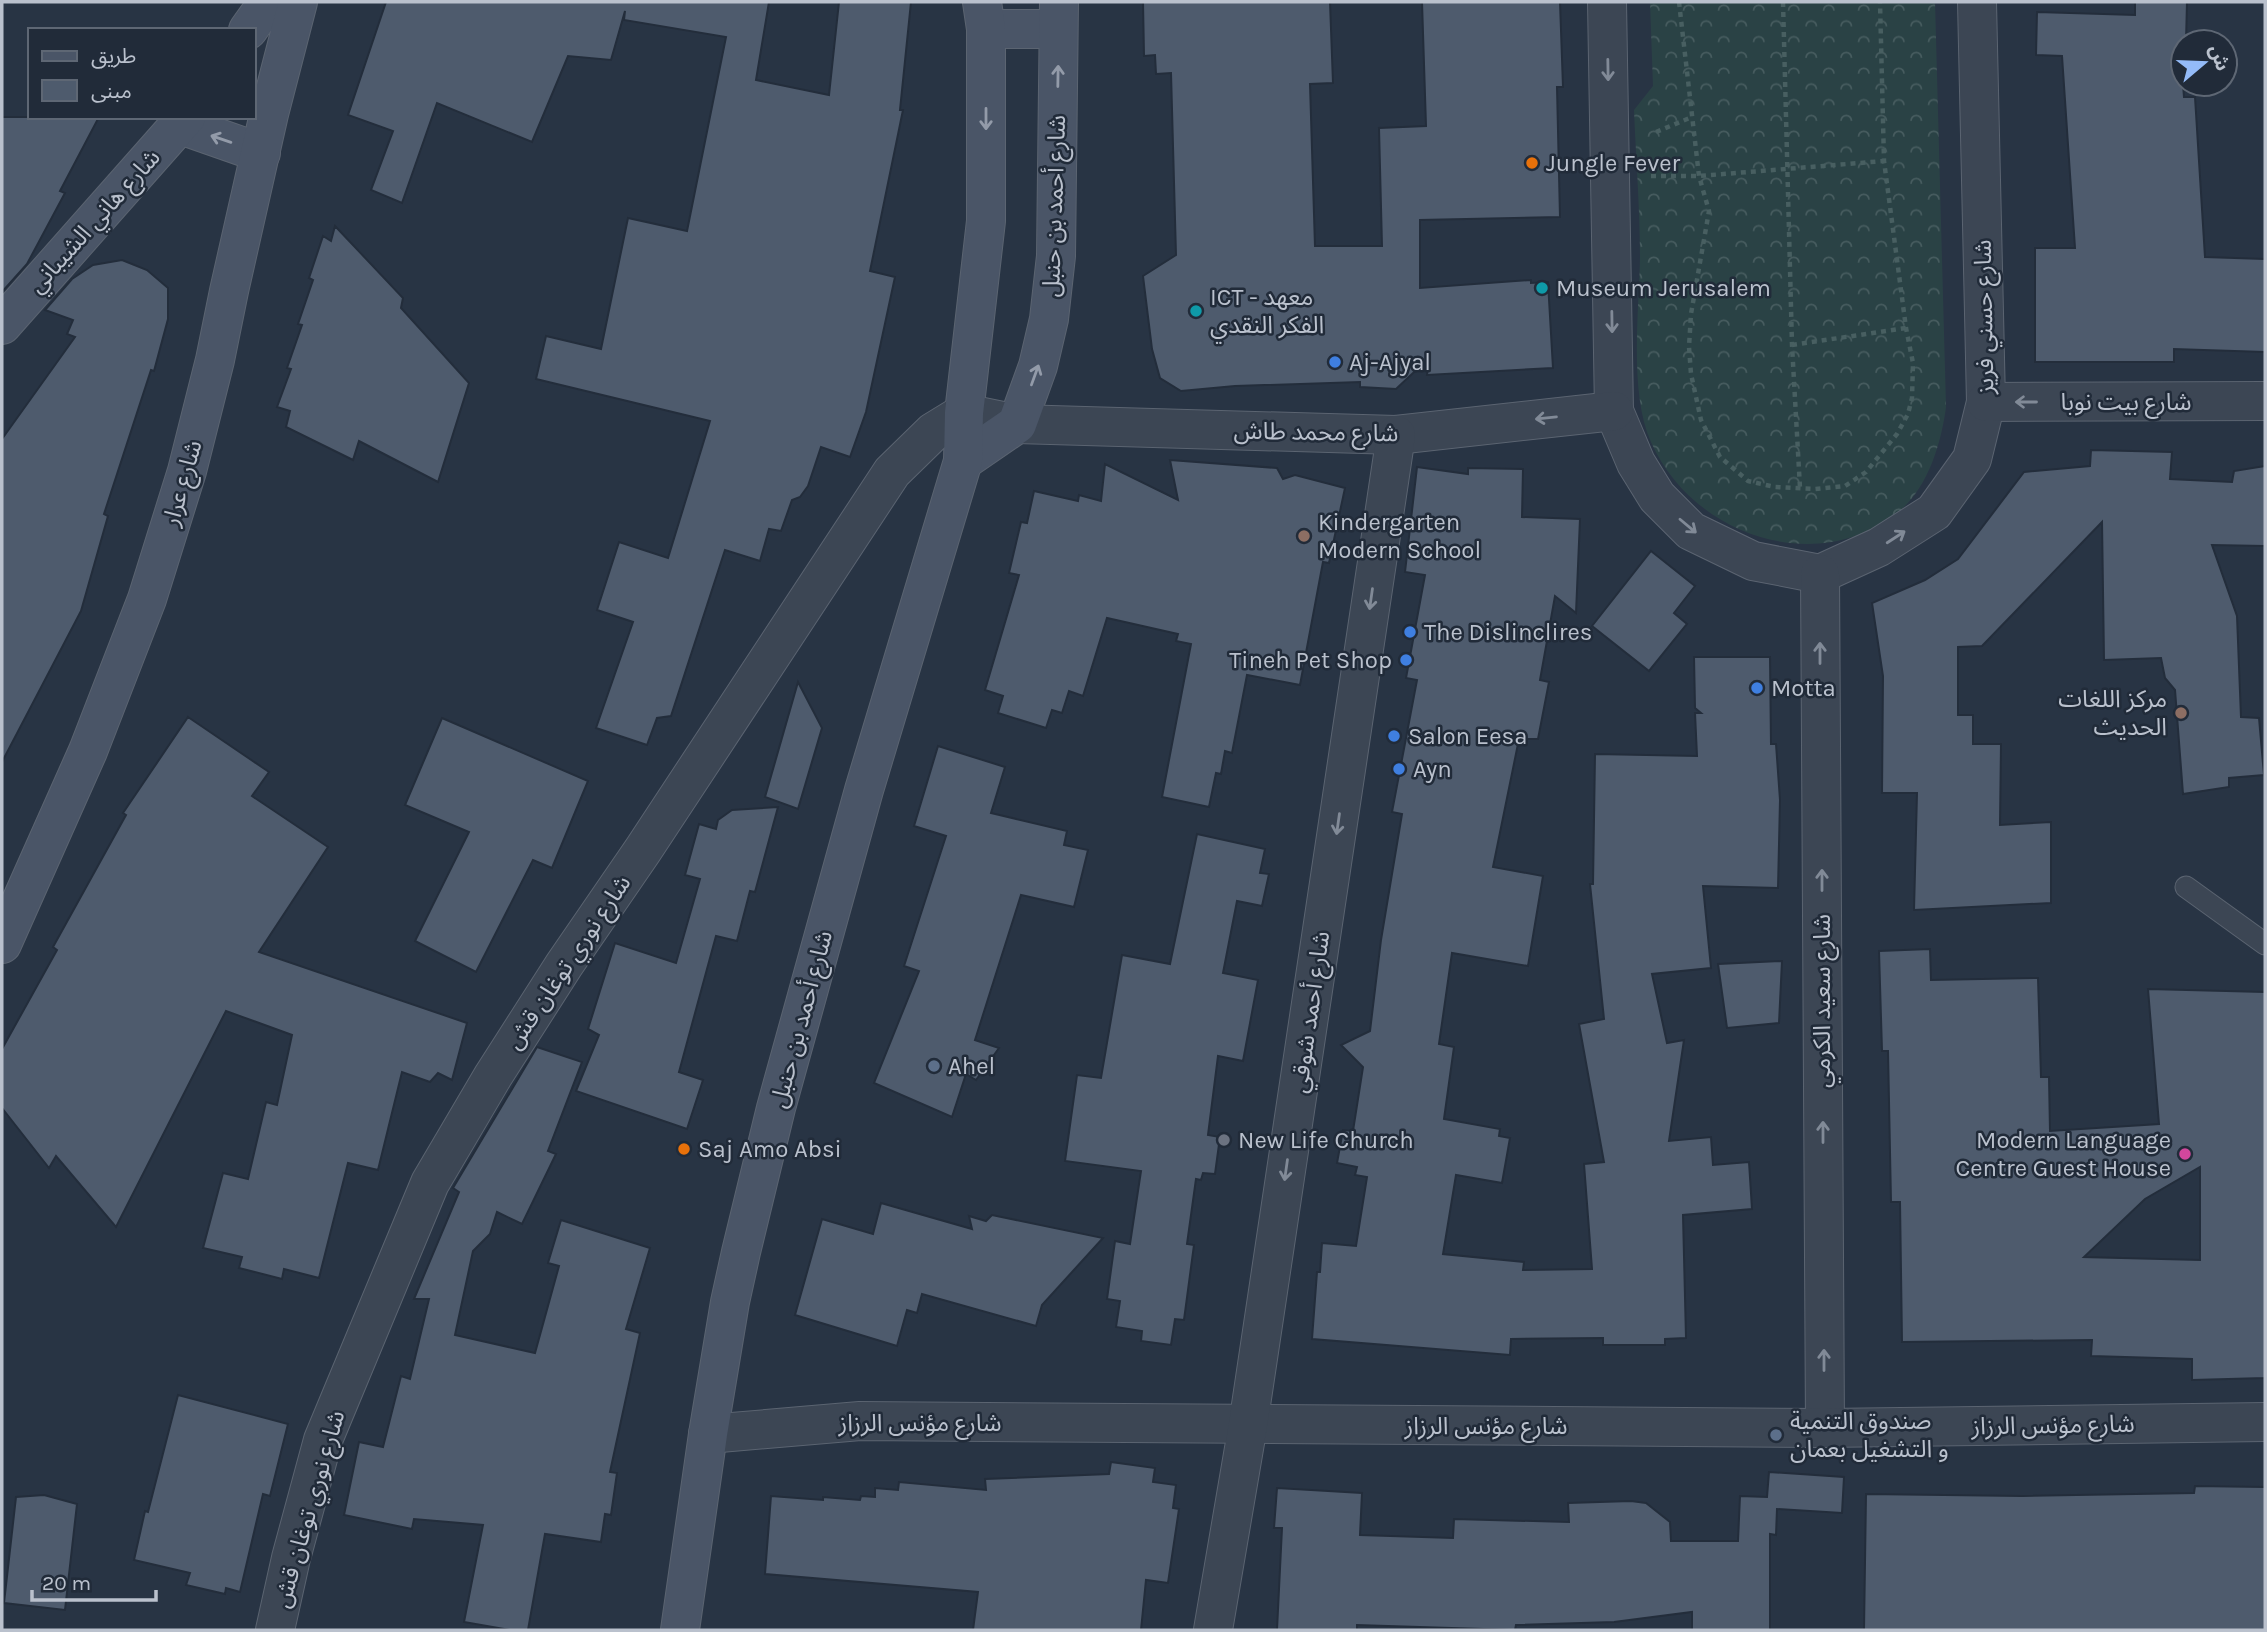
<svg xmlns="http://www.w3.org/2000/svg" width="2267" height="1632" font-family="Karla,'Noto Sans Arabic',sans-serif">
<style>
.forest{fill:url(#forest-crowns)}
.building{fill:#4e5b6d;stroke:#232d3b;stroke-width:2;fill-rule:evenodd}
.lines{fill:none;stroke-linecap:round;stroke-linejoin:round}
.lane-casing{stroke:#5b6471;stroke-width:23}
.street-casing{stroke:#5b6471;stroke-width:40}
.secondary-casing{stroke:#5b6471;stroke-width:40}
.path{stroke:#485f61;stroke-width:4.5;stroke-dasharray:5 5;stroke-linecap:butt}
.lane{stroke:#3c4654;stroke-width:21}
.street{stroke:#3c4654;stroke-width:38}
.secondary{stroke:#4a5567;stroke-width:38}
.oneway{stroke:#818a97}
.oneway2{stroke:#939ba9}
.food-dot{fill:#e8710a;stroke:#212b39;stroke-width:2.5}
.culture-dot{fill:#0f9aa8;stroke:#212b39;stroke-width:2.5}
.shop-dot{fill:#3f7fe0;stroke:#212b39;stroke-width:2.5}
.education-dot{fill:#8d6e63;stroke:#212b39;stroke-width:2.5}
.service-dot{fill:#5c6f8a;stroke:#212b39;stroke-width:2.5}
.worship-dot{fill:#6b7280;stroke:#212b39;stroke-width:2.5}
.hotel-dot{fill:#d1479c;stroke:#212b39;stroke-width:2.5}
.labels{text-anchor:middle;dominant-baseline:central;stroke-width:5;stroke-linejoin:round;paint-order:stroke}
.poi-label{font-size:24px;fill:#bac1cd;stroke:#212b39;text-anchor:start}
.street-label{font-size:24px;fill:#bac1cd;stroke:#212b39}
</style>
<defs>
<pattern id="forest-crowns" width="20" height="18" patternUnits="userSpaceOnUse" patternTransform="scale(1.75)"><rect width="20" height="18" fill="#2a4245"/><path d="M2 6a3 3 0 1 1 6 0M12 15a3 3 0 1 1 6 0" fill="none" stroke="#475c5f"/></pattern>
</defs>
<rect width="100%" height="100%" fill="#283444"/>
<path class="forest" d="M1650 2H1935L1946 407C1941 445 1927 491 1895 515 1812 577 1691 533 1651 442 1629 393 1639 312 1640 258 1640 209 1636 159 1634 110L1653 86Z"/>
<g class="building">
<polygon points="386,2 769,2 756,80 829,95 839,2 911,2 900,110 903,110 870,271 895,277 866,412 850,457 821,447 808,486 800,497 792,500 781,531 769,529 760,561 725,550 671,716 657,718 647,745 596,728 633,622 597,610 619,542 668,558 710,421 536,379 546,336 601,349 628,218 687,231 726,37 624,20 625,11 611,60 568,56 532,142 437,103 402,203 371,190 393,131 348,115"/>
<polygon points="1143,2 1330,2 1333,83 1310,84 1315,246 1382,246 1379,128 1426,126 1422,2 1560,2 1563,87 1557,87 1560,217 1420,220 1420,288 1531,280 1531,283 1548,282 1553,368 1427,375 1429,358 1396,389 1360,387 1360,382 1235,386 1181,391 1160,378 1152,349 1143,276 1176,255 1171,73 1156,74 1155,55 1144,56"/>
<polygon points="2135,2 2187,2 2186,42 2183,42 2183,84 2184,97 2195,97 2205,257 2265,259 2265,352 2174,349 2174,362 2035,362 2035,248 2075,248 2062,56 2036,55 2037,12 2135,15"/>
<polygon points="2,117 99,117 60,191 65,193 27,264 2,292"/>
<polygon points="335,226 403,298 401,308 469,383 438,482 359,441 353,460 286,427 290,411 277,407 291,369 287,368 302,325 298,324 313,280 309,278 323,236 331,241"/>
<polygon points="122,260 147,270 168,288 168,319 154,371 151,370 104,514 108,516 81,611 2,762 2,439 75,337 67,334 73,320 45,310 72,279 93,265"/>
<polygon points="2091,450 2172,452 2170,479 2232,482 2234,471 2265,466 2265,546 2212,545 2237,616 2241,717 2259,718 2264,775 2229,778 2229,787 2183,794 2175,690 2165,678 2161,658 2104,660 2102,522 1982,646 1958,647 1958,715 1973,715 1973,744 2001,744 2000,825 2051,822 2051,903 1914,910 1917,793 1882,793 1883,676 1872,603 1925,580 1958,559 2024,472 2090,466"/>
<polygon points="1170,460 1277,468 1283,479 1295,475 1345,488 1329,563 1323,562 1300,685 1247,675 1232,753 1225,751 1221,774 1216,773 1209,807 1162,797 1191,644 1176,641 1178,634 1107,618 1083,696 1069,691 1062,713 1052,710 1046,728 998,713 1003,696 985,690 1019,575 1009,573 1021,522 1027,523 1034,491 1078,501 1079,495 1101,501 1105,464 1178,500"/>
<polygon points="1417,467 1468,474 1468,468 1523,469 1522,517 1580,519 1576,613 1555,596 1540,680 1549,682 1538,739 1519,739 1493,867 1543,876 1528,966 1452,953 1439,1044 1454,1047 1444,1119 1500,1129 1499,1136 1510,1138 1502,1183 1456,1175 1443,1254 1524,1262 1523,1270 1592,1269 1584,1164 1604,1162 1579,1024 1604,1019 1590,884 1593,884 1595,754 1697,756 1695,713 1701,713 1695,708 1694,657 1770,657 1771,744 1776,744 1780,800 1778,888 1703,886 1711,968 1652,974 1667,1043 1684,1040 1669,1141 1711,1137 1713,1165 1749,1162 1752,1209 1683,1215 1686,1338 1665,1339 1665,1345 1603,1345 1603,1338 1511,1339 1510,1355 1312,1339 1317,1272 1320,1272 1322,1243 1356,1246 1367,1177 1355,1175 1357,1167 1337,1163 1343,1130 1353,1131 1363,1067 1341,1045 1370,1031 1381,940 1402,814 1392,812 1417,680 1406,678 1425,575 1405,572"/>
<polygon points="1651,551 1695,586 1674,613 1687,624 1649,671 1592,626"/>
<polygon points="798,682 822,728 798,809 765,797"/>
<polygon points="188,717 269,772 252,796 328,847 259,952 467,1023 452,1080 438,1073 430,1082 402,1072 378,1170 348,1163 319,1278 284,1269 282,1279 239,1268 242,1257 203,1248 223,1173 248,1179 266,1102 277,1105 292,1035 226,1011 116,1227 56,1156 49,1168 2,1108 2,1049 57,950 53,947 126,815 123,813"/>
<polygon points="442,718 588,781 552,868 533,860 476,972 415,941 469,832 405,805"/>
<polygon points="938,746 1005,767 991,813 1067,831 1064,845 1088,850 1074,907 1021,895 975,1040 999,1048 976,1080 966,1074 952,1117 874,1083 919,971 904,966 946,836 914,826"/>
<polygon points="778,807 755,892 750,891 737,941 716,936 679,1072 703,1080 687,1129 576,1091 599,1035 588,1029 615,943 676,963 700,879 685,875 699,824 716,829 718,820 732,810"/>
<polygon points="1197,834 1265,849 1260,873 1269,874 1262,906 1237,901 1223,973 1258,980 1243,1061 1218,1056 1208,1135 1220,1137 1215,1174 1203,1173 1201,1180 1196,1179 1187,1244 1194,1245 1184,1320 1175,1319 1171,1345 1141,1341 1142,1331 1116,1327 1120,1301 1107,1299 1115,1241 1130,1244 1141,1171 1065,1161 1077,1075 1101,1078 1122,955 1170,964"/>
<path d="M1930 949 1931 980 2038 978 2041 1077H2049L2050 1131 2159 1124 2148 989 2265 992V1378L2192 1380V1359L2091 1356 2092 1340 1902 1342 1900 1202H1891L1888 1051H1882L1879 951ZM2200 1167V1260L2084 1257 2145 1199Z"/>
<polygon points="1782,961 1779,1023 1727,1028 1718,964"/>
<polygon points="537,1047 582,1062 548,1151 556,1154 522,1224 497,1212 490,1234 473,1251 455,1335 535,1353 559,1266 548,1263 561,1220 650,1248 626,1329 640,1333 610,1472 617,1473 611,1515 605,1514 601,1542 545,1534 528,1630 510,1630 464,1622 483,1525 414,1519 412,1529 344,1515 359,1442 383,1447 401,1376 410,1379 429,1299 414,1299 459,1192 453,1188"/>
<polygon points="881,1203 972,1229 969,1216 986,1221 992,1215 1103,1238 1042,1305 1036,1326 922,1294 917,1313 907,1310 897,1346 795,1315 822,1219 873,1234"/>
<polygon points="178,1395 288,1424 270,1496 263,1494 240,1592 226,1588 225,1594 186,1585 190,1573 134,1560 145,1511 148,1512"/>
<polygon points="1111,1462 1155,1468 1153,1482 1176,1485 1173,1508 1179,1509 1168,1583 1146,1580 1141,1630 973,1630 978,1592 765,1574 771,1496 823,1500 823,1497 860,1500 861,1496 875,1497 875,1488 898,1490 899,1482 986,1490 985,1479 1109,1474"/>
<polygon points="1769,1472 1844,1477 1842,1513 1777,1509 1776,1535 1770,1534 1770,1630 1692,1630 1692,1612 1614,1622 1516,1625 1515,1630 1357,1625 1357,1630 1277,1630 1282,1528 1274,1528 1277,1488 1362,1493 1360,1535 1453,1538 1454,1519 1569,1522 1568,1503 1631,1501 1646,1503 1670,1522 1671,1541 1738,1541 1740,1496 1767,1497"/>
<polygon points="2195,1486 2265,1487 2265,1630 1864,1630 1866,1494 2022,1496 2194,1493"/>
<polygon points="44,1495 77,1504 65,1610 4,1603 16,1497"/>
</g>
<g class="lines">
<defs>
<polyline id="lane" points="2186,887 2265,944"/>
<g id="street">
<polyline points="1607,2 1614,411 1636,463 1657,497 1691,531 1753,561 1820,574 1879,547 1934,512 1972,459 1986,402 1977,2"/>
<polyline points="1986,402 2265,401"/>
<polyline points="1820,574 1825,1428"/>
<polyline points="708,1434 860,1421 1825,1428 2265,1422"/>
<polyline points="275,1630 291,1558 323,1440 430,1183 493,1076 564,965 643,850 892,472 933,432 964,413 1017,424 1396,435 1614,411"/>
<polyline points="1213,1630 1248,1425 1396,435"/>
</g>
<g id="secondary">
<polyline points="986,29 1058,29"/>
<polyline points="248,30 268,2"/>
<polyline points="181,125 261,153"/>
<polyline points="2,325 186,117"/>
<polyline points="963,461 1017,424 1038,366 1049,319 1056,256 1059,2"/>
<polyline points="2,944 88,751 147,599 187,471 215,360 229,291 269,114 298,2"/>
<polyline points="680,1630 708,1434 730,1302 741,1252 776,1108 864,790 963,461 964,413 986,221 986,29 982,2"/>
</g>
</defs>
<use href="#lane" class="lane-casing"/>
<use href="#street" class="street-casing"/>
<use href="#secondary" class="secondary-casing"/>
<g class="path">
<polyline points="1679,2 1699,176 1709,211 1691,314 1689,347 1691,374 1701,420 1720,457 1748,481 1775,487 1815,489 1845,486 1866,472 1897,434 1908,414 1912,398 1913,363 1906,328 1884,161 1880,2"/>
<polyline points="1783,2 1792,345 1800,488"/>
<polyline points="1656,132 1692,117"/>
<polyline points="1651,176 1699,176 1884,161"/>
<polyline points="1792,345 1906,328"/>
</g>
<use href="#lane" class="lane"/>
<use href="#street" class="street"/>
<use href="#secondary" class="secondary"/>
</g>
<defs><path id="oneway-shaft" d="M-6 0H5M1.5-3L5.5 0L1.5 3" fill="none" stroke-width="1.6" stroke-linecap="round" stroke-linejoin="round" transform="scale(1.75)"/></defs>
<g class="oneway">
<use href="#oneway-shaft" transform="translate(1608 70) rotate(89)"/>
<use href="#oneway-shaft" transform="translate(1612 322) rotate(89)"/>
<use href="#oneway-shaft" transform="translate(2026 402) rotate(180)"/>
<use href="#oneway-shaft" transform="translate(1546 418) rotate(174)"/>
<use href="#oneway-shaft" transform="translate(1688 526) rotate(40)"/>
<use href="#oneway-shaft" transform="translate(1896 537) rotate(-33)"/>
<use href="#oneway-shaft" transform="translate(1371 599) rotate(98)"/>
<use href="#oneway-shaft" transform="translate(1820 653) rotate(-90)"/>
<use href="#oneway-shaft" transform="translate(1338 824) rotate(98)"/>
<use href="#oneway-shaft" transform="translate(1822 880) rotate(-90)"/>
<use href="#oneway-shaft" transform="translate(1823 1132) rotate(-90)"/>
<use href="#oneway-shaft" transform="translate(1286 1170) rotate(98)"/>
<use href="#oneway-shaft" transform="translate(1824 1360) rotate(-90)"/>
</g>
<g class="oneway2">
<use href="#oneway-shaft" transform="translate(1058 76) rotate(-89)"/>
<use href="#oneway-shaft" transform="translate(986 119) rotate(90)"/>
<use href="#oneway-shaft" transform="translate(221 139) rotate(-161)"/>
<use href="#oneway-shaft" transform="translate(1035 375) rotate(-70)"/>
</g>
<g class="food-dot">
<circle cx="1532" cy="163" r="7"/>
<circle cx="684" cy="1149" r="7"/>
</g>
<g class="culture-dot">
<circle cx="1542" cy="288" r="7"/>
<circle cx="1196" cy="311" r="7"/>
</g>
<g class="shop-dot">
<circle cx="1335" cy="362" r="7"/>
<circle cx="1410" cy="632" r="7"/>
<circle cx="1406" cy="660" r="7"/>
<circle cx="1757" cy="688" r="7"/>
<circle cx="1394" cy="736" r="7"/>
<circle cx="1399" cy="769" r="7"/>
</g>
<g class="education-dot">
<circle cx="1304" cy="536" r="7"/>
<circle cx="2181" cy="713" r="7"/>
</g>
<g class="service-dot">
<circle cx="934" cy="1066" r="7"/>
<circle cx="1776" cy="1435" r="7"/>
</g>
<circle class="worship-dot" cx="1224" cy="1140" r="7"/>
<circle class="hotel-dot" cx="2185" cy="1154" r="7"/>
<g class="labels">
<g class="poi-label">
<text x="1546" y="163">Jungle Fever</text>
<text x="1556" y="288">Museum Jerusalem</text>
<text x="1210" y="297">ICT - معهد<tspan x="1210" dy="28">الفكر النقدي</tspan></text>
<text x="1349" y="362">Aj-Ajyal</text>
<text x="1318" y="522">Kindergarten<tspan x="1318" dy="28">Modern School</tspan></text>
<text x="1424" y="632">The Dislinclires</text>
<text x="1392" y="660" text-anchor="end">Tineh Pet Shop</text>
<text x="1771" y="688">Motta</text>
<text x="2167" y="699" text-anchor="end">مركز اللغات<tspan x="2167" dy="28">الحديث</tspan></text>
<text x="1408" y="736">Salon Eesa</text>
<text x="1413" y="769">Ayn</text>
<text x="948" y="1066">Ahel</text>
<text x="1238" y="1140">New Life Church</text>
<text x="2171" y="1140" text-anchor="end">Modern Language<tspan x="2171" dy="28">Centre Guest House</tspan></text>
<text x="698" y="1149">Saj Amo Absi</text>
<text x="1790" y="1421">صندوق التنمية<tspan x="1790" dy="28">و التشغيل بعمان</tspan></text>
</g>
<g class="street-label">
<text transform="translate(1054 206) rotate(-88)">شارع أحمد بن حنبل</text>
<text transform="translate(94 221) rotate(-48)">شارع هاني الشيباني</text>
<text transform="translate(1984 317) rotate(-91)">شارع حسني فريز</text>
<text x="2126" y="402">شارع بيت نوبا</text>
<text transform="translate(1316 432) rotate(1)">شارع محمد طاش</text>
<text transform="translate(182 483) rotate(-74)">شارع عرار</text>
<text transform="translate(568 962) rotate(-56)">شارع نوري توغان قش</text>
<text transform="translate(1822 1001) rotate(-90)">شارع سعيد الكرمي</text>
<text transform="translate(1310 1012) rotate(-82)">شارع أحمد شوقي</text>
<text transform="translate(801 1019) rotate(-75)">شارع أحمد بن حنبل</text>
<text x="920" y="1423">شارع مؤنس الرزاز</text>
<text transform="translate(2053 1425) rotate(-1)">شارع مؤنس الرزاز</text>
<text x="1486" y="1426">شارع مؤنس الرزاز</text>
<text transform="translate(309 1509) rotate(-74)">شارع نوري توغان قش</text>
</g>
</g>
<rect width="2267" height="1632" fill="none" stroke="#bac1cd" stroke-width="7"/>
<rect x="28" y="28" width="228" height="91" fill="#212b39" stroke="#5e6774" stroke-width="2"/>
<rect x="42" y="51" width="35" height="10" fill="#4a5567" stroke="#5e6774" stroke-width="2"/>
<text x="91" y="63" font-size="21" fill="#bac1cd">طريق</text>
<rect x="42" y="80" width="35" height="21" fill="#4e5b6d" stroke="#5e6774" stroke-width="2"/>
<text x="91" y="98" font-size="21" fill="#bac1cd">مبنى</text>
<g transform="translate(2204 63) rotate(71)"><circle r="33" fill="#212b39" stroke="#5e6774" stroke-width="2"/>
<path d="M0-5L12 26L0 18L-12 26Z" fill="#94bbf8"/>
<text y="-10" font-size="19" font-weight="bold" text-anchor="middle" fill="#bac1cd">ش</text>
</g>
<path d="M32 1590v10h124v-10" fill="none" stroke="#bac1cd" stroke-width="3.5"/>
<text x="42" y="1590" font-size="21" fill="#bac1cd" stroke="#212b39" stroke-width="5" paint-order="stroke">20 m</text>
</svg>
